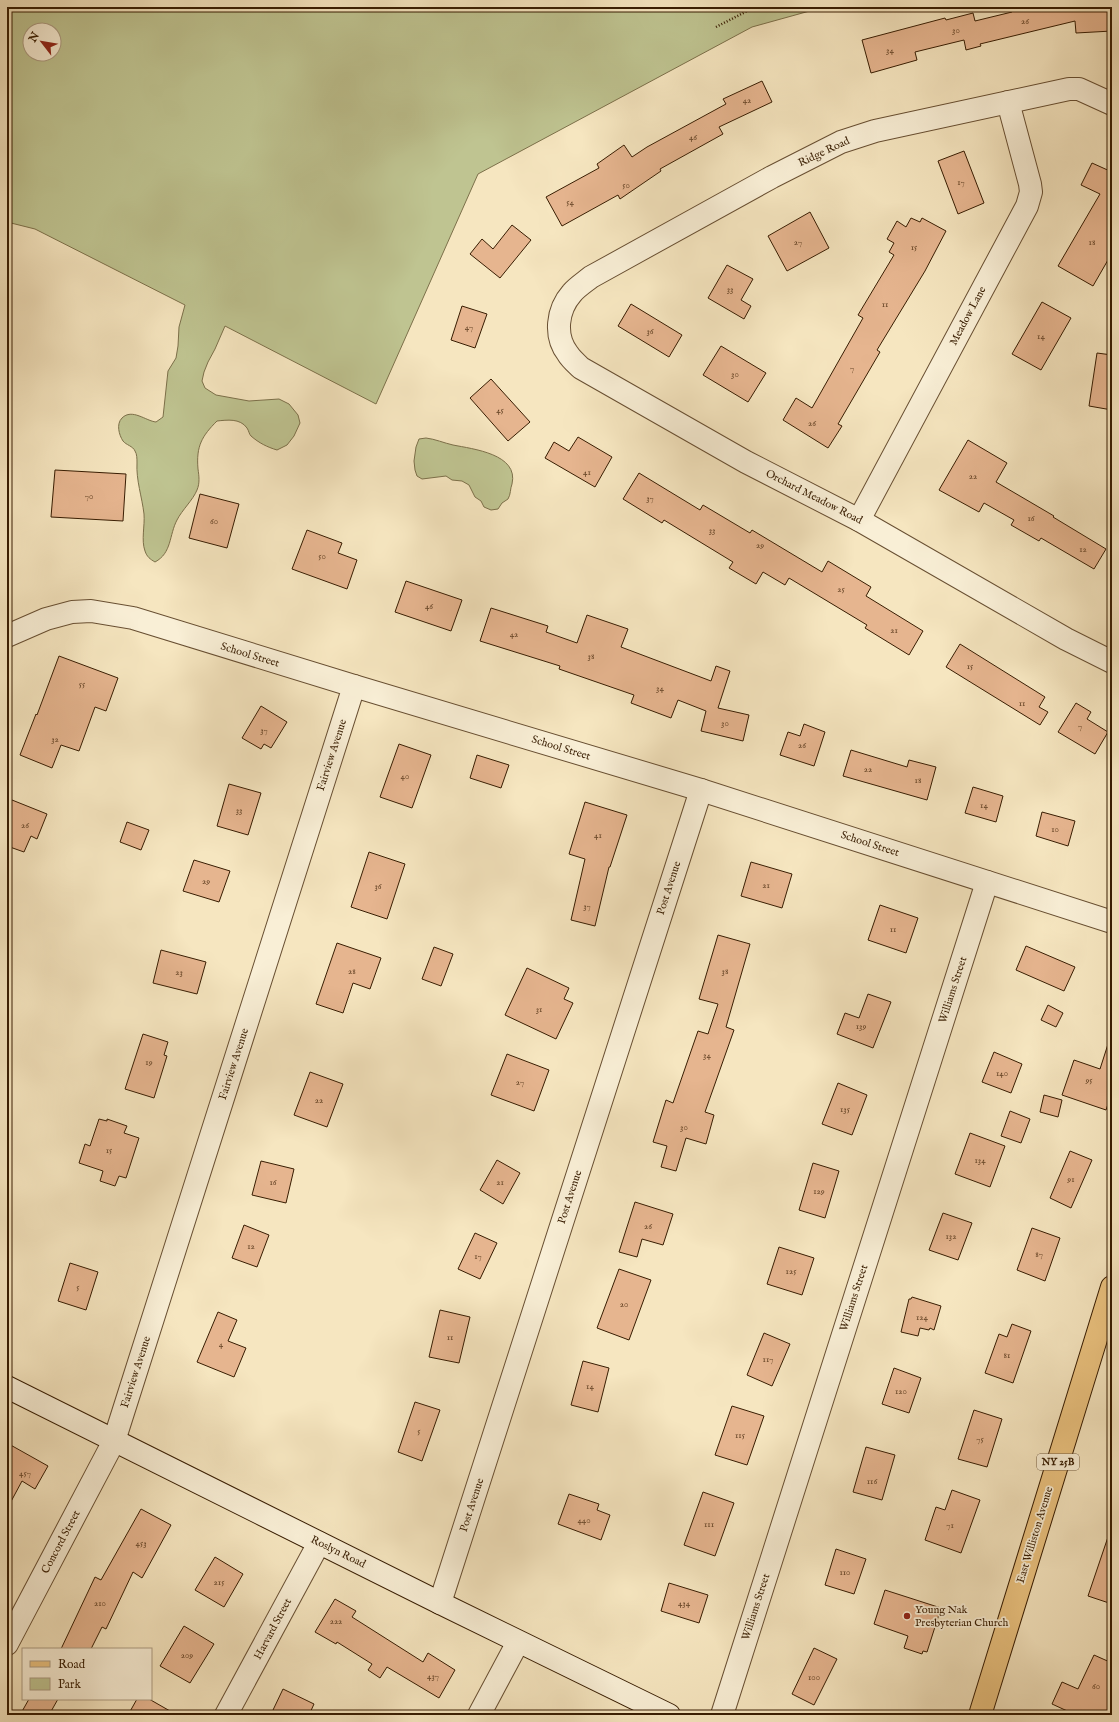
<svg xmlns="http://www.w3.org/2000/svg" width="1119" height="1722" font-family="'IM FELL English',serif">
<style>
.green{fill:#bfc491;stroke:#7c704a;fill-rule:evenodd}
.building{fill:#e6b58f;stroke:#381d02}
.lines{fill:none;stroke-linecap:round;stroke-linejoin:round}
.minor-casing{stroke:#684f32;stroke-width:24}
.secondary-casing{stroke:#381d02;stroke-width:24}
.primary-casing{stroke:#381d02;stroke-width:24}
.path{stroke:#381d02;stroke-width:2.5;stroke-dasharray:1 2;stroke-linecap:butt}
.minor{stroke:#f9efd6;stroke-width:22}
.secondary{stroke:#f9efd6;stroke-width:22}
.primary{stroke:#ebc380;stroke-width:22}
.poi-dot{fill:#8f2418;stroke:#f9efd6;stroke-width:1.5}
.labels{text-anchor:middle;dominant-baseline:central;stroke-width:3.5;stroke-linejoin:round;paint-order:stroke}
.number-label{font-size:9px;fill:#644325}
.shield{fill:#f9efd6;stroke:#725c42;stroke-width:1}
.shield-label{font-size:10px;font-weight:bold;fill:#381d02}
.street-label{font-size:11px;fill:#381d02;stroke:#f9efd6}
.poi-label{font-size:11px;fill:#381d02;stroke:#f9efd6;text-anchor:start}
</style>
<rect width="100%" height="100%" fill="#f6e6c0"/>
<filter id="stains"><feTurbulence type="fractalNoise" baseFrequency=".005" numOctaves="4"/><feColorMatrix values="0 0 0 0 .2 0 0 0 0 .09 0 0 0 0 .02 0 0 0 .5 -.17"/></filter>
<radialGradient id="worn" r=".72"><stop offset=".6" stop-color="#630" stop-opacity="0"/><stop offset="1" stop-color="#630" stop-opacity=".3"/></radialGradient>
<g class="green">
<path d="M7 7H824L752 27 478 174 376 404 225 326 215 349 208 362 204 372 202 381 205 388 216 395 249 401 279 399 289 404 298 415 300 423 294 436 287 445 277 450C267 447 259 443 251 436 249 434 249 431 247 428 240 418 227 420 217 421 202 436 196 446 198 469 199 476 200 483 197 490 193 500 182 510 177 520 169 535 172 553 155 562 150 559 147 557 145 551 141 540 145 526 144 514 142 497 136 480 137 463 137 459 137 454 135 451 133 446 126 445 123 441 119 435 116 424 122 418 132 408 146 421 156 422L163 417 168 371 176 358 178 346 179 327 185 305 35 229 7 222ZM30 30H54V54H30Z"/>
<path d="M426 438C435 439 444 443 453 445 473 449 519 454 512 484 510 489 511 494 508 499L502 503 498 509 491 510 484 507 481 501 475 497 469 485 462 481 452 480 446 476 422 479 417 476 415 470 414 461 416 447 419 439Z"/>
</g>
<g class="building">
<polygon points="1011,7 1048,7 1048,10 1112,7 1112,31 1076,33 1075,21 980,44 981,46 966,50 964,40 915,52 917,60 871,73 862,40 945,18 946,20 973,13 975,21 1012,12"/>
<polygon points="762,81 772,102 719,127 723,134 660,169 661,171 620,199 618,195 562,226 546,197 599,168 597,164 624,145 632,157 647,147 726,104 723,99"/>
<polygon points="964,151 984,203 958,214 938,161"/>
<polygon points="1092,163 1112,172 1112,253 1093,286 1058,266 1100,194 1081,185"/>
<polygon points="810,212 829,248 787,271 768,236"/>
<polygon points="911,218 920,222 922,218 946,231 925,271 877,350 880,352 838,424 842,426 828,448 783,420 796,398 812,408 863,318 858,315 894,255 889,252 894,243 887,239 897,221 906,227"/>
<polygon points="512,225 531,240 500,278 470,254 482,239 493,249"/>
<polygon points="727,265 753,279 741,300 751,306 744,319 708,298"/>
<polygon points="1042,302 1071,318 1041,370 1012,354"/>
<polygon points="631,304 682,335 669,357 618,326"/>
<polygon points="462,306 487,314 475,348 451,340"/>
<polygon points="721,346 766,373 748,402 703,375"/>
<polygon points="1097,353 1112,355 1112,410 1089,406"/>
<polygon points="491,379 530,422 508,441 470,398"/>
<polygon points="578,437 612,457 595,487 545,458 554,442 569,451"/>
<polygon points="968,440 1007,463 996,482 1054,516 1053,517 1106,549 1094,569 1041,538 1039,541 1011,525 1014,520 984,503 979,512 939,490"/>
<polygon points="55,470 126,474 123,521 51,517"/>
<polygon points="639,473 700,510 703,505 750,533 752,530 822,572 828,561 871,587 866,596 923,631 909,655 865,628 867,625 789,578 785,585 763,572 756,584 729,568 733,562 664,520 662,523 623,499"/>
<polygon points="200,494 239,504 227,548 189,538"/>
<polygon points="307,530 342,543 338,553 357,560 347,589 292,569"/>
<polygon points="406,581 462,600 451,631 395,612"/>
<polygon points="491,608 548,626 546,632 577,643 587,615 628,629 621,647 711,681 716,666 730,671 718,708 749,715 743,741 701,731 706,711 678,700 671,718 631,703 634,695 559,669 560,666 480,641"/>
<polygon points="960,644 1045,697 1039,707 1048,712 1040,725 946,667"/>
<polygon points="59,656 118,678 106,711 95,707 79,751 61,745 52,768 20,755 36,714 37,715"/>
<polygon points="1076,703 1091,712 1087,719 1108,732 1095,754 1058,732"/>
<polygon points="261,706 287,722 271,748 264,744 261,749 242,738"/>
<polygon points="804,724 825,732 814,766 780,755 788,732 800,736"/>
<polygon points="399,744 431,755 412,808 380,797"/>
<polygon points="851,750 907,767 909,760 936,767 927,800 843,776"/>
<polygon points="477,755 509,765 501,788 470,778"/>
<polygon points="229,784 261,793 248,835 217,826"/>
<polygon points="973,787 1003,796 996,822 965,813"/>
<polygon points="7,798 47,814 37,839 31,836 24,852 7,846"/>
<polygon points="585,802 627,815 610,867 609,867 595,926 571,920 585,859 569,854"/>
<polygon points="1042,812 1075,821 1068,846 1036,836"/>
<polygon points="127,822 149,830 141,850 120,842"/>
<polygon points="369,852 405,864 387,919 351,907"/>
<polygon points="194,860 230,871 219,902 183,891"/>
<polygon points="751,862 792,874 782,908 741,896"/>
<polygon points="880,905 918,918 906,953 868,940"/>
<polygon points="718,935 750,944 726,1027 734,1030 705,1112 714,1115 706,1144 686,1138 676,1171 661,1167 667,1146 653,1142 666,1100 673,1103 698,1031 708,1034 718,1004 699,999"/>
<polygon points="337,943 381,958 370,989 353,983 343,1013 316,1004"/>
<polygon points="1026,946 1075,967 1064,991 1016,970"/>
<polygon points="434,947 453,954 441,986 422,979"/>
<polygon points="161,950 206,962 197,994 153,983"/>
<polygon points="527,968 569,988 564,999 573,1003 556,1039 505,1015"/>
<polygon points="868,994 891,1002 873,1048 837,1034 845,1013 859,1018"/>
<polygon points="1048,1005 1063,1013 1056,1027 1041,1020"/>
<polygon points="143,1034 168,1042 164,1055 167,1056 154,1098 125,1089"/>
<polygon points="1109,1041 1112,1042 1112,1092 1106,1110 1062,1095 1074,1060 1100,1069"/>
<polygon points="994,1052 1022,1064 1011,1093 982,1082"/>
<polygon points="507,1054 549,1070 534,1111 491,1095"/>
<polygon points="310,1072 343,1084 327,1127 294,1115"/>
<polygon points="838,1083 867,1095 852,1135 822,1124"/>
<polygon points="1044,1095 1062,1100 1058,1117 1040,1112"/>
<polygon points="1010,1111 1030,1119 1021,1143 1001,1136"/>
<polygon points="99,1119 107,1121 107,1119 127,1126 124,1133 139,1138 126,1178 119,1176 115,1186 100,1181 103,1171 79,1163 85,1144 90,1146"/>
<polygon points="970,1133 1005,1146 990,1187 955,1174"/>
<polygon points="1070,1151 1092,1160 1071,1208 1050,1198"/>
<polygon points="497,1160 520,1173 503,1204 480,1190"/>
<polygon points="261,1161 294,1169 286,1203 252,1195"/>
<polygon points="813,1163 839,1171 825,1218 799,1210"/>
<polygon points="635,1202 673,1214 663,1245 642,1239 637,1257 619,1252"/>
<polygon points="943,1213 972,1223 958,1260 929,1250"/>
<polygon points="244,1225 269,1235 257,1267 232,1258"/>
<polygon points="1032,1228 1060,1238 1045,1281 1017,1270"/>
<polygon points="475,1233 497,1243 480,1279 458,1269"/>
<polygon points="779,1247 814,1258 802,1295 767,1284"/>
<polygon points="70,1263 98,1272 86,1310 58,1301"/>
<polygon points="619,1269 651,1280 629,1340 597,1328"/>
<polygon points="912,1297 941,1306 934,1330 930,1328 929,1330 920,1328 918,1336 901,1332 909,1299 911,1299"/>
<polygon points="440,1310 470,1317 459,1363 429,1357"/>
<polygon points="218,1312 237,1320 228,1341 246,1348 234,1377 197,1362"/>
<polygon points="1012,1324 1031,1331 1013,1383 985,1373 999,1334 1007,1337"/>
<polygon points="764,1333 790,1344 772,1386 747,1375"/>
<polygon points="583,1361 609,1368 598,1412 571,1405"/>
<polygon points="894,1368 921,1378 909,1413 882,1404"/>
<polygon points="415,1402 440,1410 422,1461 398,1452"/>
<polygon points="732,1406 764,1416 747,1465 715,1455"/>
<polygon points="974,1410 1002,1419 987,1467 958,1459"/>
<polygon points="7,1443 48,1466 35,1489 22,1481 7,1509"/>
<polygon points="866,1447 895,1455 882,1500 853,1492"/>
<polygon points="952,1490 980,1500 961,1553 925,1540 936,1507 945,1510"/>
<polygon points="703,1492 734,1503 715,1556 684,1545"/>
<polygon points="569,1494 599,1504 597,1510 610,1515 601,1540 558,1524"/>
<polygon points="141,1509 171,1525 142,1578 133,1572 106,1629 102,1627 91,1649 61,1649 95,1577 101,1580"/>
<polygon points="1109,1534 1112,1534 1112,1604 1088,1596"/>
<polygon points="836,1549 866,1559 854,1594 825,1585"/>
<polygon points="215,1557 243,1574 224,1607 195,1590"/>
<polygon points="669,1583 708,1595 699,1623 661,1611"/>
<polygon points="885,1590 941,1608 927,1652 923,1651 922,1654 904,1648 908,1636 874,1624"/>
<polygon points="335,1599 356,1611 352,1617 423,1662 428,1653 455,1670 439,1698 387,1667 380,1678 368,1670 372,1664 337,1642 336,1644 315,1632"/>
<polygon points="184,1626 214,1644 190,1683 160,1666"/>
<polygon points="814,1648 837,1659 814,1705 792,1694"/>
<polygon points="1094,1655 1112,1663 1112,1715 1076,1715 1052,1704 1062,1682 1078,1689"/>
<polygon points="283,1689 314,1704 309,1715 283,1715 273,1710"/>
<polygon points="29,1699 58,1699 49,1715 20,1715"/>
<polygon points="137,1699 149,1699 177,1715 128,1715"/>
</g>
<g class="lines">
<defs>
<g id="minor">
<path d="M1112 104 1079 89H1069L875 131 841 142 772 177 591 277C585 282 577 287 572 293 557 310 554 336 568 354 571 359 577 364 581 368L746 462 859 520 1066 639 1112 662"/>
<polyline points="859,520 1027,206 1031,192 1030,184 1008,102"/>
<polyline points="7,636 46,619 72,612 91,611 133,618 354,686 701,790 1112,922"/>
<polyline points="440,1603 701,790"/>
<polyline points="7,1644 114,1441 354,686"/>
<polyline points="226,1715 319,1543"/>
<polyline points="479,1715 518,1642"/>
<polyline points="722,1715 987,882"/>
</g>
<polyline id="secondary" points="7,1387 440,1603 669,1715"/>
<polyline id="primary" points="980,1715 1112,1287"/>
</defs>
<use href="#minor" class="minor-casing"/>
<use href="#secondary" class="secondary-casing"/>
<use href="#primary" class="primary-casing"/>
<polyline class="path" points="716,27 755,7"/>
<use href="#minor" class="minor"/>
<use href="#secondary" class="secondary"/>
<use href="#primary" class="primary"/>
</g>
<circle class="poi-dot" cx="907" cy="1616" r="4"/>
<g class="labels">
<g class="number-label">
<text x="1025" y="21">26</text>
<text x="956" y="30">30</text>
<text x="890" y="50">34</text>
<text x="747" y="100">42</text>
<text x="693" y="137">46</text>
<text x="961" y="182">17</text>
<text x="626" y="185">50</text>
<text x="570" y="202">54</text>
<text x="798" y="242">27</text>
<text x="1092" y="242">18</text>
<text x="914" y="247">15</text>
<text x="730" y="289">33</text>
<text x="885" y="304">11</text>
<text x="469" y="327">47</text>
<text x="650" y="331">36</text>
<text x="1041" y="336">14</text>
<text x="852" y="368">7</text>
<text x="735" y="374">30</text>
<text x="500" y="410">45</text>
<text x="812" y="423">26</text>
<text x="587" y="472">41</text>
<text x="973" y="476">22</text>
<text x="89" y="496">70</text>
<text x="650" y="498">37</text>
<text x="1031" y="518">16</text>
<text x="214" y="521">60</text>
<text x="712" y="530">33</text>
<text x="760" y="545">29</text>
<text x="1083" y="549">12</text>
<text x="322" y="556">50</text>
<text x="841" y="589">25</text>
<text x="429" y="606">46</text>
<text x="894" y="630">21</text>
<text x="514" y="634">42</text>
<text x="591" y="656">38</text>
<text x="970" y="666">15</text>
<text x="82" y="684">55</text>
<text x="660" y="688">34</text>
<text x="1022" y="703">11</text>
<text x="725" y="723">30</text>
<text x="1080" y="726">7</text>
<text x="264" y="730">37</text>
<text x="55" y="739">32</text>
<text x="802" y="745">26</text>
<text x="868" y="769">22</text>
<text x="405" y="776">40</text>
<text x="918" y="780">18</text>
<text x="984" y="805">14</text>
<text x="239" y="810">33</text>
<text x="25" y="825">26</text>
<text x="1055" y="829">10</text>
<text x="598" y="835">41</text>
<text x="206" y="881">29</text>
<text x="766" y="885">21</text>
<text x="378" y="886">36</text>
<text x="587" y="906">37</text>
<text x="893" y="929">11</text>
<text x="352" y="971">28</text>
<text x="725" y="971">38</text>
<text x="179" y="972">23</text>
<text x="539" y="1009">31</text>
<text x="861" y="1026">139</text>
<text x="707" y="1055">34</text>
<text x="149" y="1062">19</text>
<text x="1002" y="1073">140</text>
<text x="1089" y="1080">95</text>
<text x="520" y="1082">27</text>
<text x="319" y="1100">22</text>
<text x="845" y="1109">135</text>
<text x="684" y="1127">30</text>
<text x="109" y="1150">15</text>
<text x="980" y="1160">134</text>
<text x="1071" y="1179">91</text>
<text x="273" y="1182">16</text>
<text x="500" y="1182">21</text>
<text x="819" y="1191">129</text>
<text x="648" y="1226">26</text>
<text x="951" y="1236">132</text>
<text x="251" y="1246">12</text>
<text x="1039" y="1254">87</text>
<text x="478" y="1256">17</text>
<text x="791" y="1271">125</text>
<text x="78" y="1287">5</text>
<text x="624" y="1304">20</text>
<text x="922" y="1317">124</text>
<text x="450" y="1337">11</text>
<text x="221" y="1344">4</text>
<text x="1007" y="1355">81</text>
<text x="768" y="1359">117</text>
<text x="590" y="1386">14</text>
<text x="901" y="1391">120</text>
<text x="419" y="1431">5</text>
<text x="740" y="1435">115</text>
<text x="980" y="1439">75</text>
<text x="25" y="1473">457</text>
<text x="872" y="1481">116</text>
<text x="584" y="1520">440</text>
<text x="709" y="1524">111</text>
<text x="950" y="1525">71</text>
<text x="141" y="1543">453</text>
<text x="845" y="1572">110</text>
<text x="219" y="1582">215</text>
<text x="100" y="1603">210</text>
<text x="684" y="1603">434</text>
<text x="336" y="1621">222</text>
<text x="187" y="1655">209</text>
<text x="433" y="1676">437</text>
<text x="814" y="1677">100</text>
<text x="1096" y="1686">60</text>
</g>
<rect class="shield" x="1037" y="1454" width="42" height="16" rx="3"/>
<g class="shield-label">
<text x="1058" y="1462">NY 25B</text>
</g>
<g class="street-label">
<text transform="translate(824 152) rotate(-25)">Ridge Road</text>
<text transform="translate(968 316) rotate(-62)">Meadow Lane</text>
<text transform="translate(814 497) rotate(27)">Orchard Meadow Road</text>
<text transform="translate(250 655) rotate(17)">School Street</text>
<text transform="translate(561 748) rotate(17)">School Street</text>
<text transform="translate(332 755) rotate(-72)">Fairview Avenue</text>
<text transform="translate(870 844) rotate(18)">School Street</text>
<text transform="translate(669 888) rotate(-72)">Post Avenue</text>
<text transform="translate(953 990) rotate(-72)">Williams Street</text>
<text transform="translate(234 1064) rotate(-72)">Fairview Avenue</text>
<text transform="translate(570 1197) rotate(-72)">Post Avenue</text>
<text transform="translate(854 1298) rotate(-72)">Williams Street</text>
<text transform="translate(136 1372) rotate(-72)">Fairview Avenue</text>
<text transform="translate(472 1505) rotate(-72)">Post Avenue</text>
<text transform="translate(1035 1535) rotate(-73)">East Williston Avenue</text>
<text transform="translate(61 1542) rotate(-62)">Concord Street</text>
<text transform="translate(338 1552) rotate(26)">Roslyn Road</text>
<text transform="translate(756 1607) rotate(-72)">Williams Street</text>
<text transform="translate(273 1629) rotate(-62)">Harvard Street</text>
</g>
<g class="poi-label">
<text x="915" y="1610">Young Nak<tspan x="915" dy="13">Presbyterian Church</tspan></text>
</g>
</g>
<rect width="1119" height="1722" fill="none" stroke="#f6e6c0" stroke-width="24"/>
<rect x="8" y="8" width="1103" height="1706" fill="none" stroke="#381d02" stroke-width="2"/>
<rect x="12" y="12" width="1095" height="1698" fill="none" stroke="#381d02"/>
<rect x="22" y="1648" width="130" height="52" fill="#f9efd6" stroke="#ac9b81"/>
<rect x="30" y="1661" width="20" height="6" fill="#ebc380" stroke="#ac9b81"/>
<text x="58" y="1668" font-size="12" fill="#381d02">Road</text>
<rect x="30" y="1678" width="20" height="12" fill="#bfc491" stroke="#ac9b81"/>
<text x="58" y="1688" font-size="12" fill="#381d02">Park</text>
<g transform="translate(42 42) rotate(301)"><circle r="19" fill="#f9efd6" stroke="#ac9b81"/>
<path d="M0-3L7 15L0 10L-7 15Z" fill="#8f2418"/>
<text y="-6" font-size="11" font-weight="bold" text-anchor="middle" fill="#381d02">N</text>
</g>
<rect width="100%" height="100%" filter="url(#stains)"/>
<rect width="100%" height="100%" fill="url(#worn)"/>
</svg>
